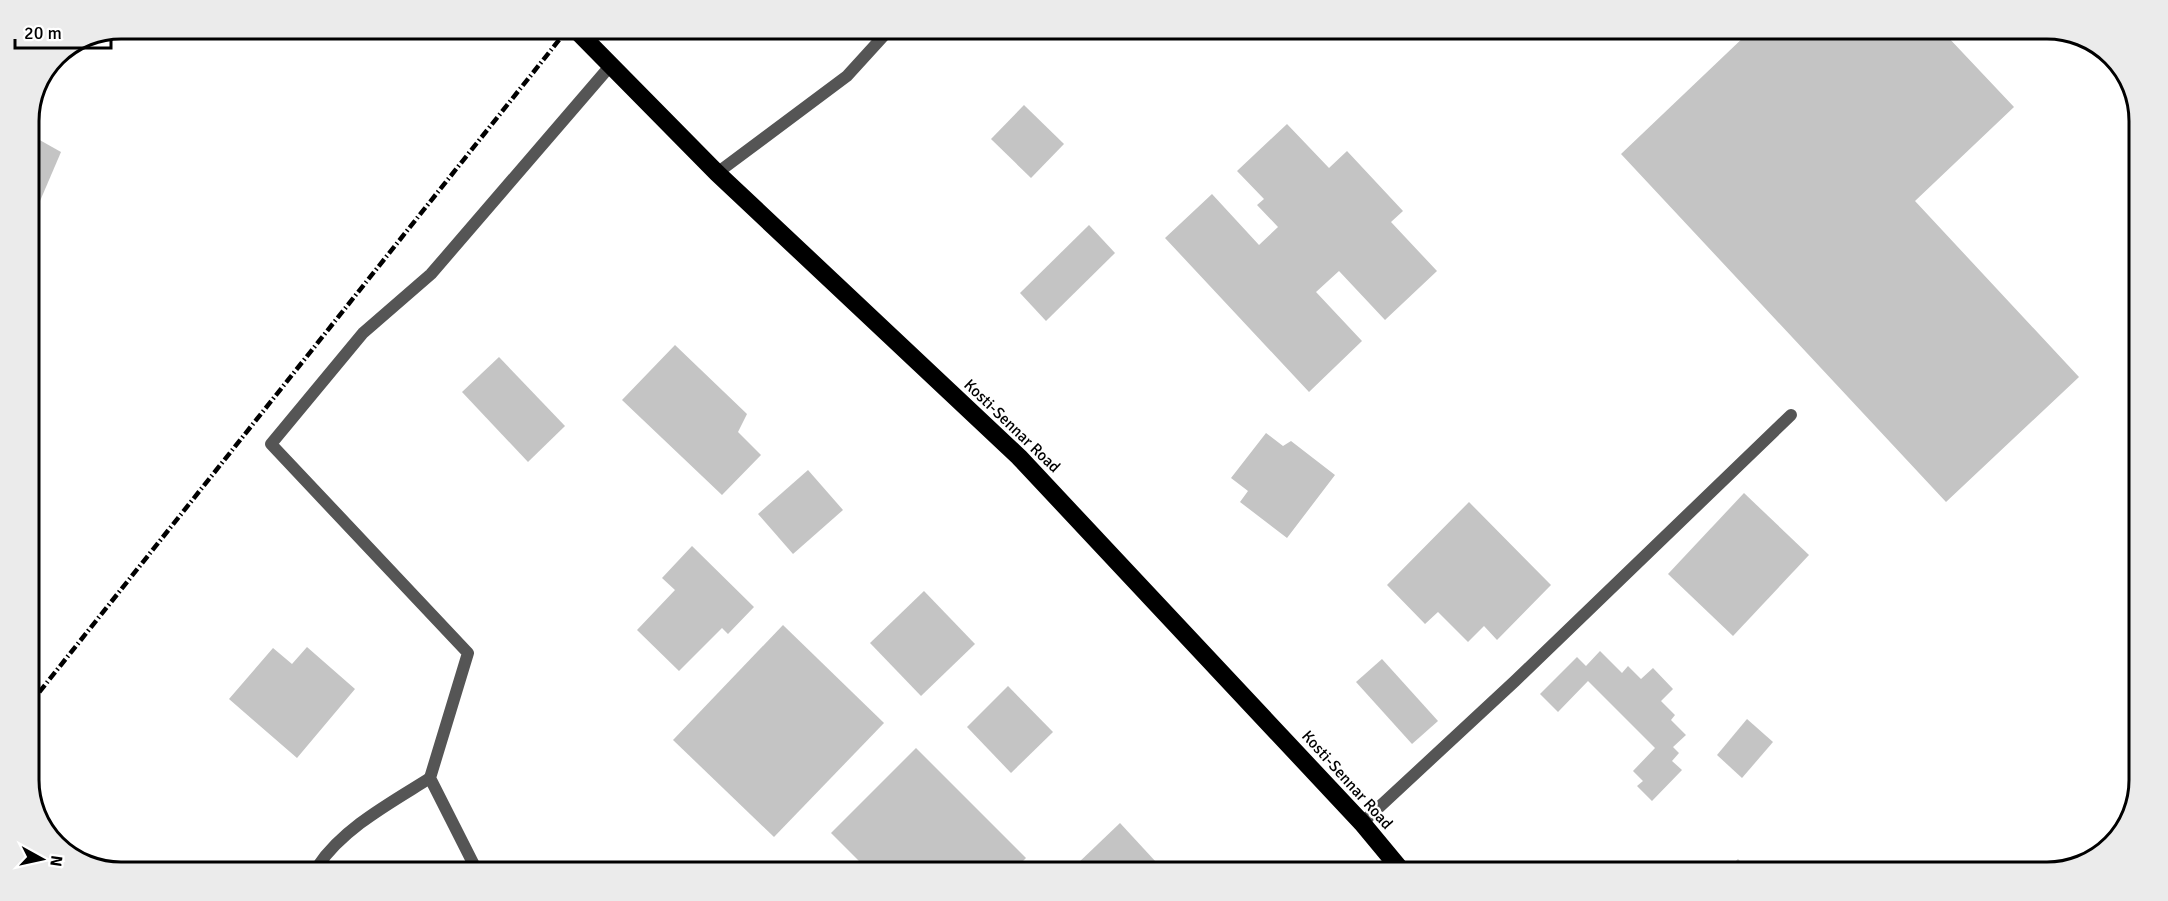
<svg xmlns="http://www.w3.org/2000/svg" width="2168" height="901" font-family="Signika,sans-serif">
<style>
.building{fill:#c4c4c4}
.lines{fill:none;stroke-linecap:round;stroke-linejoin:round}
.lane{stroke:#555;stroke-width:12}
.street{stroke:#555;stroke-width:12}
.highway{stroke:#000;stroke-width:18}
.rail{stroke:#000;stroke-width:4.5;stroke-dasharray:9 3 1.5 3;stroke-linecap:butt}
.labels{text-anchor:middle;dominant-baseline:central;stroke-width:5;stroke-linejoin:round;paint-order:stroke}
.street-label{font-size:16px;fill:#000;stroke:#fff}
.rim{fill:none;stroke:#000;stroke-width:3}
</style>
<rect width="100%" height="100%" fill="#fff"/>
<g class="building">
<polygon points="1747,34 1946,35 2014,107 1915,201 2079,377 1946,502 1621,154"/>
<polygon points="1024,105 1064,144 1031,178 991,139"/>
<polygon points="1287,124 1329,168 1347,151 1403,211 1391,222 1437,271 1385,320 1339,271 1316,292 1362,341 1309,392 1165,238 1212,194 1259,245 1278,227 1257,205 1264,199 1237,171"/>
<polygon points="29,134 61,152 37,208 29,202"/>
<polygon points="1089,225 1115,253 1046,321 1020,293"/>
<polygon points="675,345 747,414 738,432 761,455 722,495 622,400"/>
<polygon points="499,357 565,426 528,462 462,392"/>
<polygon points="1266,433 1283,446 1291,441 1335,475 1287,538 1240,502 1248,491 1231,478"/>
<polygon points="808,470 843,510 793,554 758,514"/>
<polygon points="1744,493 1809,555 1733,636 1668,574"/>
<polygon points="1469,502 1551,585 1497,640 1484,626 1468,642 1438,612 1425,624 1387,585"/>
<polygon points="692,546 754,607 728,634 722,628 679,671 637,630 675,590 662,578"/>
<polygon points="924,591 975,644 921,696 870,643"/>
<polygon points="783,625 884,723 774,837 673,740"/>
<polygon points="307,647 355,689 297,758 229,699 273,648 292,664"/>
<polygon points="1600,651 1622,673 1628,666 1641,679 1653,668 1673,689 1661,701 1675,715 1671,720 1686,735 1673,747 1679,753 1672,761 1682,770 1652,801 1637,786 1643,781 1633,771 1655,748 1588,681 1558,712 1540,694 1577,657 1586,666"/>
<polygon points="1382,659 1438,721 1412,744 1356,682"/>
<polygon points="1008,686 1053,732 1011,773 967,727"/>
<polygon points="1747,719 1773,742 1742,778 1717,755"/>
<polygon points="916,748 1026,858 1015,869 866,868 831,833"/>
<polygon points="1120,823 1156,862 1148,869 1078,869 1075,866"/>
<polygon points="1738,859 1750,871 1725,871"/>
</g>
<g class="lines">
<g class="lane">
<path d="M318 866C343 828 392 802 430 778"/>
<polyline points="475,867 430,778 468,653 271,444 363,333 431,274 611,65"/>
</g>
<g class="street">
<polyline points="717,173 847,76 888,31"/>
<polyline points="1362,823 1515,681 1791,415"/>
</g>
<polyline class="highway" points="576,30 717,173 1019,457 1362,823 1401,870"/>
<polyline class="rail" points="29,705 567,30"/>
</g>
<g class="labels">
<g class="street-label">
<text transform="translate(1012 426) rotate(44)">Kosti-Sennar Road</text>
<text transform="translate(1347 780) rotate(48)">Kosti-Sennar Road</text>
</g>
</g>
<path d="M0 0H2168V901H0ZM121 39H2047A82 82 0 0 1 2129 121V780A82 82 0 0 1 2047 862H121A82 82 0 0 1 39 780V121A82 82 0 0 1 121 39Z" fill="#ebebeb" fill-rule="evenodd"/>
<path class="rim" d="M121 39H2047A82 82 0 0 1 2129 121V780A82 82 0 0 1 2047 862H121A82 82 0 0 1 39 780V121A82 82 0 0 1 121 39Z"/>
<g transform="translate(42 859) rotate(98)" stroke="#ffffff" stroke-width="4.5" paint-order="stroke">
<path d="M0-4.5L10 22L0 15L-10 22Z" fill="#000000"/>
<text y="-9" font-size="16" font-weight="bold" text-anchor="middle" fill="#000000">N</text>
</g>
<path d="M15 39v9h96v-9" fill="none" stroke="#000000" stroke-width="3"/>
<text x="24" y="39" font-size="18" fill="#000000" stroke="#ffffff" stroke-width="4.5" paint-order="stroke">20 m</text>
</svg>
